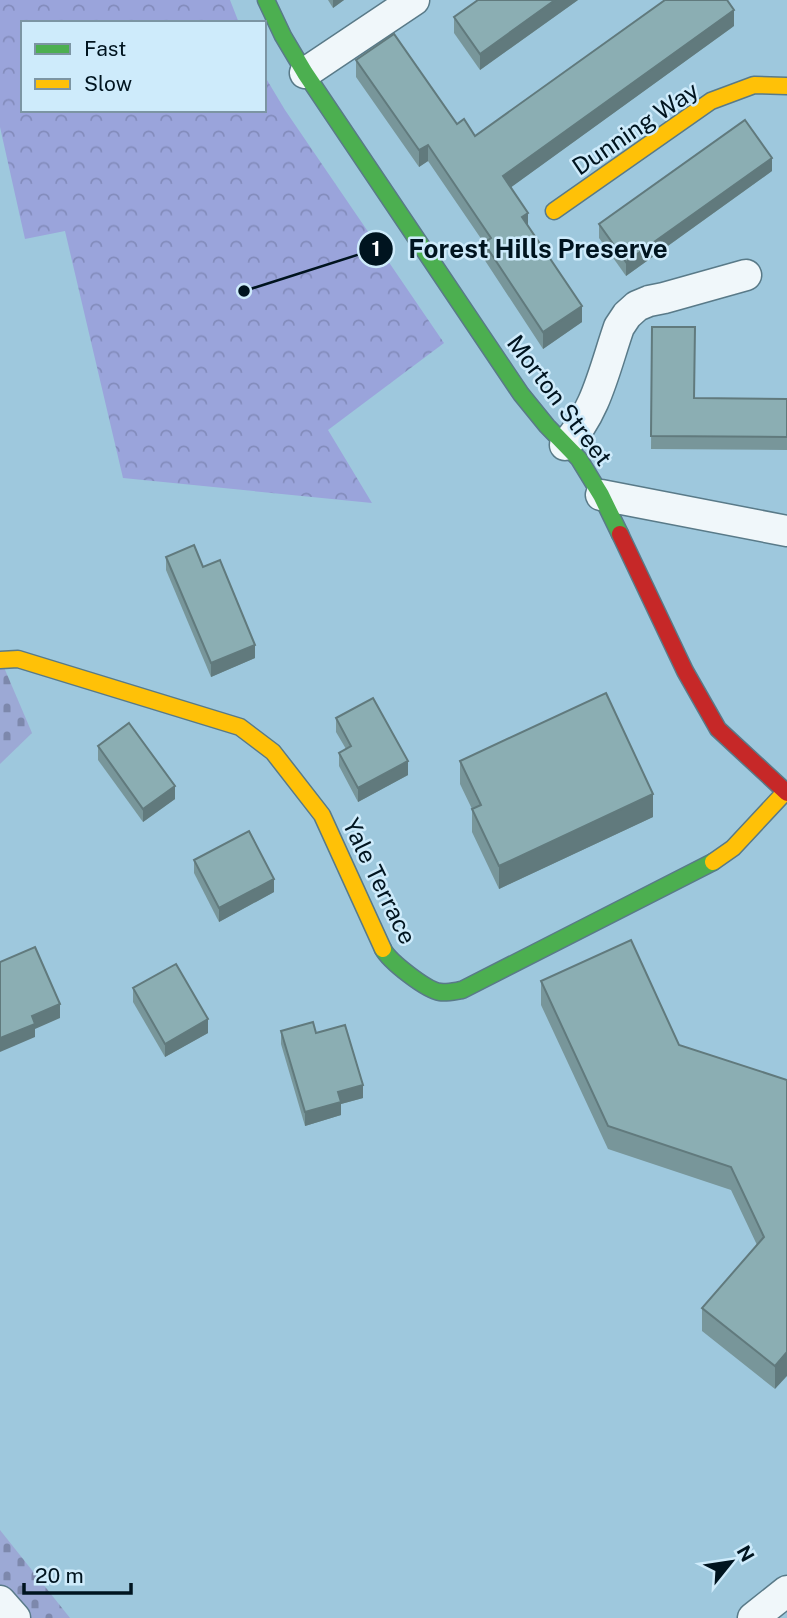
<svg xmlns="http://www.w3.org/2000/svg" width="787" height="1618" font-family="'Public Sans',sans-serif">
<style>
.forest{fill:url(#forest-crowns)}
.cemetery{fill:url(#cemetery-stones)}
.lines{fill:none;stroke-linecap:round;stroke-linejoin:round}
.street-casing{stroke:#597a88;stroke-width:33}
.fast-casing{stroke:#597a88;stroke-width:19}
.slow-casing{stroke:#597a88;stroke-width:19}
.jam-casing{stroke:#597a88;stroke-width:19}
.street{stroke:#f0f7fa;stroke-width:30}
.fast{stroke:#4caf50;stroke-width:16}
.slow{stroke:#ffc107;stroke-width:16}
.jam{stroke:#c62828;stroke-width:16}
.wall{fill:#78969a}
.shaded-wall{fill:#617a7d}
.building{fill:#8baeb3;stroke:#617a7d;stroke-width:2}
.labels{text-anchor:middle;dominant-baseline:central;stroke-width:5;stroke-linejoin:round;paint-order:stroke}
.street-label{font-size:24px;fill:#00141f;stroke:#ceebfb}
.leader{fill:none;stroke:#00141f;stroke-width:2.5}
.callout-dot{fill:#00141f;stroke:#ceebfb;stroke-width:2.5}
.mark-label{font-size:21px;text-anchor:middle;font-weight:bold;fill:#fff}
.callout-label{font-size:26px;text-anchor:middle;font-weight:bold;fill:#00141f;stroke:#ceebfb;stroke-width:5;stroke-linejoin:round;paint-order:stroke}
</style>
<defs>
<pattern id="forest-crowns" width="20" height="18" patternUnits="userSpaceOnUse" patternTransform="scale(1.75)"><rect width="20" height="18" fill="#9aa4db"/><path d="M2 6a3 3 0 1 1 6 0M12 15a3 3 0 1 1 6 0" fill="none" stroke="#838cbc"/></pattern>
<pattern id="cemetery-stones" width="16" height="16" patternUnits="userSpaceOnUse" patternTransform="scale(1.75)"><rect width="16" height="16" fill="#9ca9d5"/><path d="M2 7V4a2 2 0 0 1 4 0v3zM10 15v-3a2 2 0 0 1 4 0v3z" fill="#7d88ac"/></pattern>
</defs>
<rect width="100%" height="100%" fill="#9ec8dd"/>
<polygon class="forest" points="0,0 230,0 239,23 23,23 23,110 264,110 264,75 285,110 444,343 328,430 372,503 123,478 65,231 25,239 0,127"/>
<g class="cemetery">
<polygon points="0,658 32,733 0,764"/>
<polygon points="0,1530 70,1618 0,1618"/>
</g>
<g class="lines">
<defs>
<g id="street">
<polyline points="305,73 414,0"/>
<path d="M565 445C596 414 605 367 619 327L627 315 637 306 649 301 664 298 746 275"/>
<polyline points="601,495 787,531"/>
<polyline points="0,1601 15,1618"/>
<polyline points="753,1618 787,1591"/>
</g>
<g id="fast">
<polyline points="266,0 283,36 305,73 521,394 547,426 579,459 601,495 620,534"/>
<path d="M383 949C389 961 426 990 440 992 447 993 455 991 462 990L713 862"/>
</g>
<g id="slow">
<polyline points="554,211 711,101 754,85 787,86"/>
<polyline points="0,660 18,659 240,727 273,752 322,815 383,949"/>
<polyline points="713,862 733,848 787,790"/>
</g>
<polyline id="jam" points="620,534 685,671 718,729 787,793"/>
</defs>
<use href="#street" class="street-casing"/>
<use href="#fast" class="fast-casing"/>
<use href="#slow" class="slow-casing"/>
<use href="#jam" class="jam-casing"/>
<use href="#street" class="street"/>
<use href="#fast" class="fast"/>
<use href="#slow" class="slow"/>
<use href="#jam" class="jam"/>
</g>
<g class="wall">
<polygon points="328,0 344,0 333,8"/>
<polygon points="478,0 578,0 480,70 454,33 454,17"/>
<polygon points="734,26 511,187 528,226 582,322 543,349 484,259 484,243 428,161 419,167 356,77 356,60 475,136"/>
<polygon points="772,171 626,276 599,238 599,224"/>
<polygon points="652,327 694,398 787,399 787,450 651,449"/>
<polygon points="166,557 203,567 255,658 211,677 166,570"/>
<polygon points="336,718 408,775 358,802 339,766 339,753 346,749 336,732"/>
<polygon points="98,746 175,799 143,822 98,760"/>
<polygon points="460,761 653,817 499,889 472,832 472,809 460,784"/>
<polygon points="194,860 274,892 219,922 194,873"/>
<polygon points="541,981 679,1045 787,1080 775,1389 702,1331 702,1308 757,1245 731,1190 608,1149 541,1005"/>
<polygon points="133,988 208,1033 165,1057 133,1002"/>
<polygon points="281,1031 316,1033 363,1098 341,1104 341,1115 305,1126 281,1044"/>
</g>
<g class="shaded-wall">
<polygon points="333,0 344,0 333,8"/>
<polygon points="555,0 578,0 480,70 480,54"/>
<polygon points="734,10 734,26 503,193 503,176"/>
<polygon points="428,145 428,161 419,167 419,150"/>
<polygon points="772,158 772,171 626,276 626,262"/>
<polygon points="528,213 528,229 522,217"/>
<polygon points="582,306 582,322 543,349 543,332"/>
<polygon points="255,645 255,658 211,677 211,663"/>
<polygon points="408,761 408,775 358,802 358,788"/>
<polygon points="175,786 175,799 143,822 143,809"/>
<polygon points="653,794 653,817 499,889 499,866"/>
<polygon points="274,879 274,892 219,922 219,908"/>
<polygon points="60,1004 60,1018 35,1029 35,1037 0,1052 0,1038 32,1016"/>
<polygon points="208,1019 208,1033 165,1057 165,1044"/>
<polygon points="363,1085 363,1098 341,1104 341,1115 305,1126 305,1112 338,1092"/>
<polygon points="787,1352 787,1376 775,1389 775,1366"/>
</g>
<g class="building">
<polygon points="478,0 555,0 480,54 454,17"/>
<polygon points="665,0 727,0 734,10 503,176 528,213 522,217 582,306 543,332 484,243 491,238 428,145 419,150 356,60 394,34 457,124 464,119 475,136"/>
<polygon points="745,120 772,158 626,262 599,224"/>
<polygon points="652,327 695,327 694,398 787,399 787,437 651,436"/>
<polygon points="194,545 203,567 220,560 255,645 211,663 166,557"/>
<polygon points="606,693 653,794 499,866 472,809 481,805 460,761"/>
<polygon points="373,698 408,761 358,788 339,753 351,746 336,718"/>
<polygon points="129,723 175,786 143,809 98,746"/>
<polygon points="249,831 274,879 219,908 194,860"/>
<polygon points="631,940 679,1045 787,1080 787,1352 775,1366 702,1308 764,1237 731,1167 608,1126 541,981"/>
<polygon points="35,947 60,1004 32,1016 35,1024 0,1038 0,962"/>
<polygon points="176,964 208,1019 165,1044 133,988"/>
<polygon points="313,1022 316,1033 345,1025 363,1085 338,1092 341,1102 305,1112 281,1031"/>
</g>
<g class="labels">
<g class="street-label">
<text transform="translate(635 128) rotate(-34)">Dunning Way</text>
<text transform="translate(560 400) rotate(53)">Morton Street</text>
<text transform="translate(380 881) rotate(64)">Yale Terrace</text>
</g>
</g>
<path class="leader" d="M244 291L376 249"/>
<g class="callout-dot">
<circle cx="244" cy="291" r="7"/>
<circle cx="376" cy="249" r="18"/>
</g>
<g class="mark-label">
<text x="376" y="256">1</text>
</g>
<g class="callout-label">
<text x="538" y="258">Forest Hills Preserve</text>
</g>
<rect x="21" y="21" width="245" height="91" fill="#ceebfb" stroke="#7c95a3" stroke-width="2"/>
<rect x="35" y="44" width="35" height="10" fill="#4caf50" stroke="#7c95a3" stroke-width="2"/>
<text x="84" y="56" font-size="21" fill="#00141f">Fast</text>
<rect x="35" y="79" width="35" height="10" fill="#ffc107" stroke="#7c95a3" stroke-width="2"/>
<text x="84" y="91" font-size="21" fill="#00141f">Slow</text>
<g transform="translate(731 1562) rotate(60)" stroke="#ceebfb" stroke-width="5" paint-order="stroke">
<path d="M0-5L12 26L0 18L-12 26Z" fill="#00141f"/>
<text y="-10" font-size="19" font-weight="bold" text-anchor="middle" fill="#00141f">N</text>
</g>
<path d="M24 1583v10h107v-10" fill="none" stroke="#00141f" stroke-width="3.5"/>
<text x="35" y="1583" font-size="21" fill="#00141f" stroke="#ceebfb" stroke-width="5" paint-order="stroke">20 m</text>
</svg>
